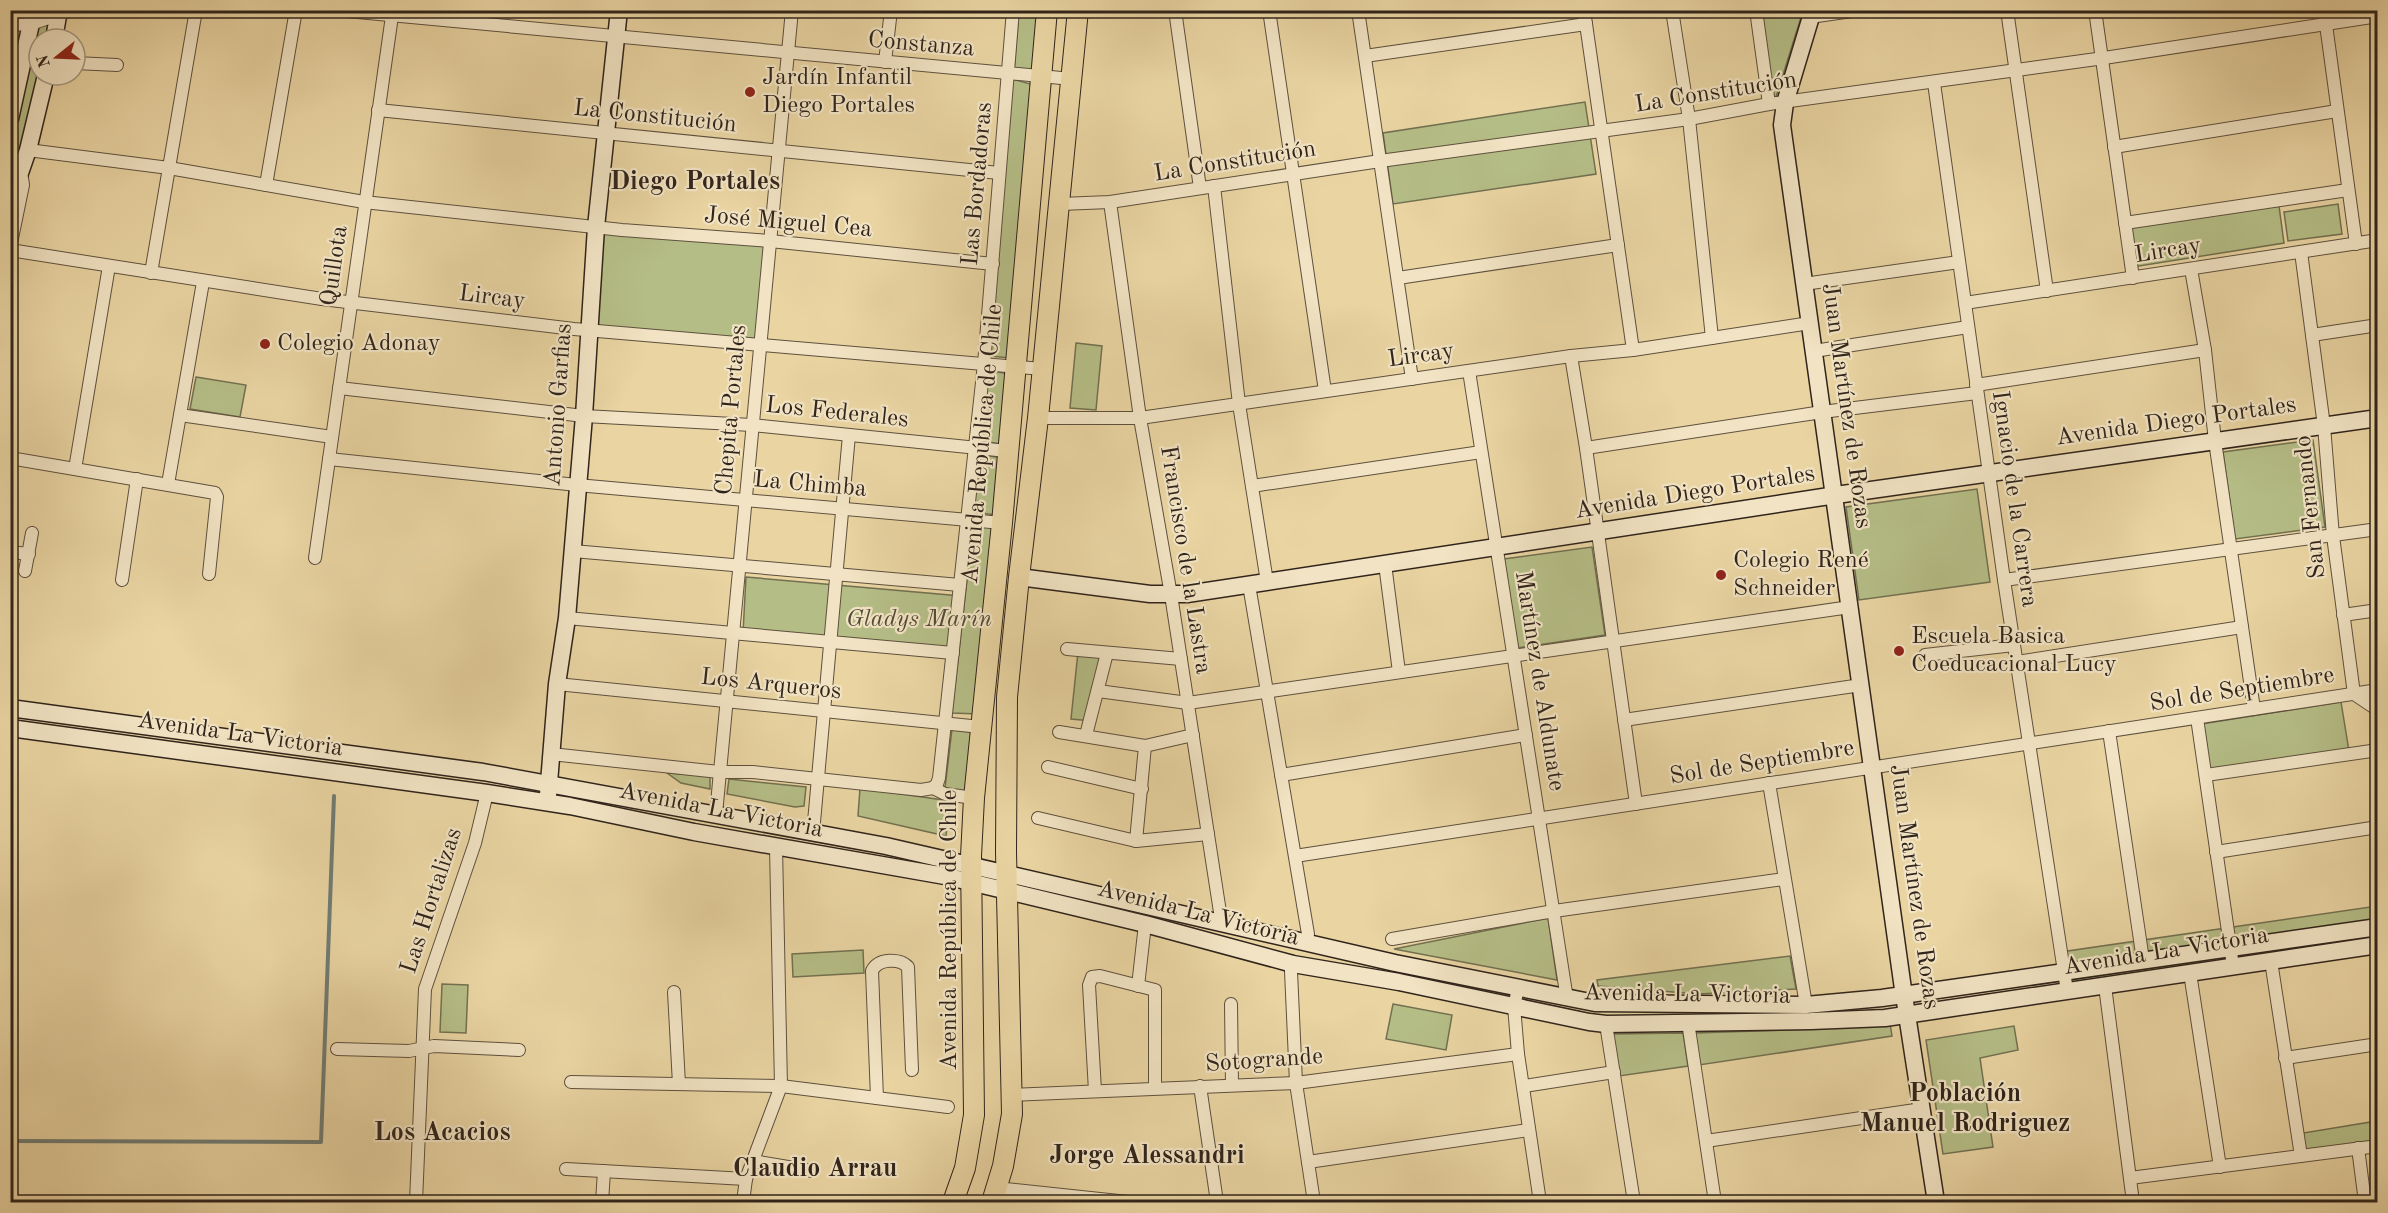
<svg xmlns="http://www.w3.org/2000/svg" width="2388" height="1213" font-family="'Old Standard TT',serif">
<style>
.green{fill:#b5bd86;stroke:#727050;stroke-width:1.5}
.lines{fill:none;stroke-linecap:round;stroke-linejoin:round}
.stream{stroke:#707c74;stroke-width:4}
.street-casing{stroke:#5e503d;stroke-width:14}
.secondary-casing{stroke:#30241b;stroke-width:19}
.primary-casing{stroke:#30241b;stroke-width:22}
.street{stroke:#f1e3c3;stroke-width:12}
.secondary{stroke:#f1e3c3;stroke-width:16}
.primary{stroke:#e9d4a2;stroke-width:20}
.poi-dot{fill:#8f2418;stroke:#f1e3c3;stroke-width:2}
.labels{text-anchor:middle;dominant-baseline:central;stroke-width:4.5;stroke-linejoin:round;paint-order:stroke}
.street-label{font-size:24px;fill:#30241b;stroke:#f1e3c3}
.poi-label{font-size:24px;fill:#30241b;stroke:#f1e3c3;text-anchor:start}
.park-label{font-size:24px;font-style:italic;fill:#514a36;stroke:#f1e3c3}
.neighbourhood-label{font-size:26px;font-weight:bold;fill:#30241b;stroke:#f1e3c3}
</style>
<rect width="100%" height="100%" fill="#e9d4a2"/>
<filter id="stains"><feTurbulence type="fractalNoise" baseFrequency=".00333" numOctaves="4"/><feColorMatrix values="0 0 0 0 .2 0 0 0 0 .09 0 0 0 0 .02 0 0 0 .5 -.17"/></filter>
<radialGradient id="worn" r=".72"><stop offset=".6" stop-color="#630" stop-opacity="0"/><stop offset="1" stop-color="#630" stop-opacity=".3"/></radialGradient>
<g class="green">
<polygon points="40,11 52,11 47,39 39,39 39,75 11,185 11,146"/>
<polygon points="1019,11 1040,11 1034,71 1014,70"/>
<polygon points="1760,11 1803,11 1776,97 1771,96"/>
<polygon points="1012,79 1034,85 1010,358 990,356"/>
<polygon points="1585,102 1596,174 1393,204 1383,133"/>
<polygon points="2338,204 2342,234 2288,241 2284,212"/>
<polygon points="2279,206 2284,243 2133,267 2129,226"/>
<polygon points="600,228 770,241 760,343 593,327"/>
<polygon points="1076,343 1102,346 1096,410 1070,408"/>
<polygon points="987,370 1009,374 1001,444 980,441"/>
<polygon points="196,377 246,385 240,417 190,409"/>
<polygon points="2313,440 2325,527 2235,539 2223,452"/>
<polygon points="979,454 1002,458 996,515 973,512"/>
<polygon points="1977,489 1990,582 1859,600 1846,507"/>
<polygon points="973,526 994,527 978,714 952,713"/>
<polygon points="1592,547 1605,635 1517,648 1504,559"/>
<polygon points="746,577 961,596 953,652 743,633"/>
<polygon points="1078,652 1110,656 1092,721 1071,719"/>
<polygon points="2341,702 2349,751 2203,774 2195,725"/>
<polygon points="952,729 975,733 968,792 945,788"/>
<polygon points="667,773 710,776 710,789 681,783"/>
<polygon points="729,779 806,787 804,806 795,807 727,794"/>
<polygon points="860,788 950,801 946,836 858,816"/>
<polygon points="2377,906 2377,945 2067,991 2061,952"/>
<polygon points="1548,918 1557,980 1394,949"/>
<polygon points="863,950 864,973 793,977 792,954"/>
<polygon points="1790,956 1796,989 1698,994 1598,986 1597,980"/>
<polygon points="442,984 468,985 466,1033 440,1032"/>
<polygon points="1393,1004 1452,1015 1446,1050 1386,1039"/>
<polygon points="1890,1023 1892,1036 1699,1065 1695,1033 1815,1029"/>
<polygon points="2014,1026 2018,1050 1980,1058 1993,1147 1943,1154 1926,1040"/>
<polygon points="1683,1033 1688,1066 1619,1076 1612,1034"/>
<polygon points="2377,1121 2377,1146 2301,1156 2297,1134"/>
</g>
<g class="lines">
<polyline class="stream" points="10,1141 321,1142 334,796"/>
<defs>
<g id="street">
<polyline points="336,10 1072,79"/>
<polyline points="1175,10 1200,188"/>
<polyline points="1269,10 1325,391"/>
<polyline points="1358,10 1412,379"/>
<polyline points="1584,10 1633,350"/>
<polyline points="1672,10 1689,119 1712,338"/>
<polyline points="1756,10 1769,104"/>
<polyline points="2007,10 2047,291"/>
<polyline points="2095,10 2133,278"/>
<polyline points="2324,10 2356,244"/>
<polyline points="1810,17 1859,10"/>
<polyline points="10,25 31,24 72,10"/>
<polyline points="1365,56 1586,24"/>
<polyline points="885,62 891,10"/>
<polyline points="75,63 117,65"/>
<polyline points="1934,83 2004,580 2067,991"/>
<polyline points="378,110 999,173"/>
<polyline points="2114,147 2337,111"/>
<polyline points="28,150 169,168 364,202 622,230 770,241 993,264"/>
<polyline points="266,185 296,10"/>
<polyline points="1214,186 1239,404 1267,582"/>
<polyline points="1110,202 1140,418 1171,595 1222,925"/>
<polyline points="1060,204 1110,202 1380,161 1689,119 1769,104 2104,58 2378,16"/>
<polyline points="2125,223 2348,190"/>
<polyline points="10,248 23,185 22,178"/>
<polyline points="10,250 322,299 574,329 1042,369"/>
<polyline points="2301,252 2324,426 2333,536 2354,694 2378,710"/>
<polyline points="2191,269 2205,350 2215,441 2254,709"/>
<polyline points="151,273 196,10"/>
<polyline points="1398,278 1618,245"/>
<polyline points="1804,284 1959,262"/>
<polyline points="1965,303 2378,240"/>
<polyline points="2312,335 2378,325"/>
<polyline points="1814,351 1968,327"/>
<polyline points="1571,356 1586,448 1636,804"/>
<polyline points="1469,371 1567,999"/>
<polyline points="1976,385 2205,350"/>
<polyline points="339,388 584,416 752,425 1007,451"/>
<polyline points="180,415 332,437"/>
<polyline points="1038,418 1140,418 1571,356 1633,350 1810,323"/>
<polyline points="1586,448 1822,412 1977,393"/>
<polyline points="10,458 215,493 217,497 209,574"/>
<polyline points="329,459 577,485 1002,523"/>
<polyline points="75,469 109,266"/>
<polyline points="168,484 203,282"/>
<polyline points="1252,486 1481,452"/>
<polyline points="573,551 960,585"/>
<polyline points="10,552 29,554"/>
<polyline points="315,558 392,16"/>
<polyline points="1385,564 1399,672"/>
<polyline points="25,571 32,533"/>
<polyline points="122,580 137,479"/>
<polyline points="2004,580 2378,529"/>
<polyline points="1249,585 1308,934 1306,943"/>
<polyline points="2343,615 2378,610"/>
<polyline points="567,618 953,653"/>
<polyline points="1067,649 1181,659"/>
<polyline points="1925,655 2014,645"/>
<polyline points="2017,662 2242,627"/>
<polyline points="557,684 981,727"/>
<polyline points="1098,691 1188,703 1850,607"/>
<polyline points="2197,718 2233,966"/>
<polyline points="1624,720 1861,685"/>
<polyline points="2109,731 2143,960"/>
<polyline points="1059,732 1145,746"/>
<polyline points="1086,735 1107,653"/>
<polyline points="551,754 719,772 753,772 921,790 933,788"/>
<polyline points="1048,767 1142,789"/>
<polyline points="1281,775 1526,735"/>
<polyline points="2206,775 2378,750"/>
<polyline points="1769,783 1806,1005"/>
<polyline points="933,788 937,784 939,778 984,364 1013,10"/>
<polyline points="933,788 945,794 974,798"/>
<polyline points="716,814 792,10"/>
<polyline points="1038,818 1136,841 1145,746 1193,735"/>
<polyline points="813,833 849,435"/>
<polyline points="1136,841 1208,834"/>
<polyline points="2216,852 2378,827"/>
<polyline points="1295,856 2378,690"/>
<polyline points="1392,939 1554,911 1784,879"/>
<polyline points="2271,961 2301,1156"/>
<polyline points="1293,964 1291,971 1296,1083 1314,1202"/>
<polyline points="2190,973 2220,1167"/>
<polyline points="1138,986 1145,924"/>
<polyline points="2105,986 2133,1202"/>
<polyline points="1518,989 1514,1006 1518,1054 1540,1202"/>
<polyline points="674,992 679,1084"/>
<polyline points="1231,1004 1232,1085"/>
<polyline points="1688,1022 1715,1202"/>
<polyline points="1606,1024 1634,1202"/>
<polyline points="337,1049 409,1051 434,1046 519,1050"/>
<polyline points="2285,1058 2378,1044"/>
<polyline points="571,1082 781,1086 948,1107"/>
<polyline points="1200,1086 1217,1202"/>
<polyline points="1524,1086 1614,1072"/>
<polyline points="1095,1091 1089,985 1092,977 1100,976 1155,990 1155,1088"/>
<polyline points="1012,1095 1296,1083 1518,1054"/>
<path d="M877 1098 872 971C878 958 900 958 908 967L912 1070"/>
<polyline points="1706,1141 1922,1109"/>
<polyline points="2358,1148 2365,1202"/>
<polyline points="753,1161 812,1171"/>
<polyline points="1308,1162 1529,1130"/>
<polyline points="566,1169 746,1179"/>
<polyline points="2130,1178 2378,1146"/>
<polyline points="996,1188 1128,1202"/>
<polyline points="416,1202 425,989 475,843 487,793"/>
<polyline points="602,1202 604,1171"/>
<polyline points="743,1202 746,1179 781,1086 776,847"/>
</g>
<g id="secondary">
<polyline points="1813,10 1785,103 1782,125 1903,989 1936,1202"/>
<polyline points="54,39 59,10"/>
<polyline points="10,119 34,10"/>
<polyline points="10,202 28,150 46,75"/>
<polyline points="1019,577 1150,594 1187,594 1836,495 2378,418"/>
<polyline points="10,708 483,772 886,846 1395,963 1595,1003 1806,1005 1882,998 2378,927"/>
<polyline points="10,728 487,793 570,806 694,832 945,876 1145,924 1293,964 1399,982 1589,1022 1606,1024 1811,1021 1885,1018 2378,945"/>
<polyline points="548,795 557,684 567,618 584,416 596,227 619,10"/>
</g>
<g id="primary">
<polyline points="953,1202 965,1168 974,1115 971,856 974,798 1002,523 1047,10"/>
<polyline points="992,1202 1003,1166 1012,1114 1006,852 1007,697 1019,577 1038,418 1078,10"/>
</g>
</defs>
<use href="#street" class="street-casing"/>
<use href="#secondary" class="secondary-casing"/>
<use href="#primary" class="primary-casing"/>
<use href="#street" class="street"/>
<use href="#secondary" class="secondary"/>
<use href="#primary" class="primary"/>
</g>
<g class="poi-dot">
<circle cx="750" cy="92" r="6"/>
<circle cx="265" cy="344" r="6"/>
<circle cx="1721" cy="575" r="6"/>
<circle cx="1899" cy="651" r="6"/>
</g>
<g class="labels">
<g class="street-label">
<text transform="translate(921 45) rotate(5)">Constanza</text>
<text transform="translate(1716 93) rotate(-9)">La Constitución</text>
<text transform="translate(655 117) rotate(6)">La Constitución</text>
<text transform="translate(1235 162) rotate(-9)">La Constitución</text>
<text transform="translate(978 184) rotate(-85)">Las Bordadoras</text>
<text transform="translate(788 223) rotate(5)">José Miguel Cea</text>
<text transform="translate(2168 251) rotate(-9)">Lircay</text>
<text transform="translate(335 266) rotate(-82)">Quillota</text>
<text transform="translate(492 298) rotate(7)">Lircay</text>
<text transform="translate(1421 356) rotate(-8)">Lircay</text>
<text transform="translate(559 405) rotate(-86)">Antonio Garfias</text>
<text transform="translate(1846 406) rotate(82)">Juan Martínez de Rozas</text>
<text transform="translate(732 410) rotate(-85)">Chepita Portales</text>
<text transform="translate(837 413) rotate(6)">Los Federales</text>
<text transform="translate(2176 422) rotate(-8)">Avenida Diego Portales</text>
<text transform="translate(983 444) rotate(-85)">Avenida República de Chile</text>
<text transform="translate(810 485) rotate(5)">La Chimba</text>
<text transform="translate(1695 493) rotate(-9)">Avenida Diego Portales</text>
<text transform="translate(2014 499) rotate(82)">Ignacio de la Carrera</text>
<text transform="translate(2311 507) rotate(-96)">San Fernando</text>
<text transform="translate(1185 560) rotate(81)">Francisco de la Lastra</text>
<text transform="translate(1539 681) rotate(81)">Martínez de Aldunate</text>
<text transform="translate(771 685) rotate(6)">Los Arqueros</text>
<text transform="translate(2242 690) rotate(-9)">Sol de Septiembre</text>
<text transform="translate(240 735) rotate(8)">Avenida La Victoria</text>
<text transform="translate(1762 763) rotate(-9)">Sol de Septiembre</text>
<text transform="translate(721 811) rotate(11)">Avenida La Victoria</text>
<text transform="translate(1914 887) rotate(82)">Juan Martínez de Rozas</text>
<text transform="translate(432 901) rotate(-72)">Las Hortalizas</text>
<text transform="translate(1198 914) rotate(14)">Avenida La Victoria</text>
<text transform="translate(950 930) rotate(-90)">Avenida República de Chile</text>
<text transform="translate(2166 952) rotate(-9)">Avenida La Victoria</text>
<text transform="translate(1687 995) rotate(1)">Avenida La Victoria</text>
<text transform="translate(1264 1061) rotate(-4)">Sotogrande</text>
</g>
<g class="poi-label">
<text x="762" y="78">Jardín Infantil<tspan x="762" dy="28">Diego Portales</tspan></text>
<text x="277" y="344">Colegio Adonay</text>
<text x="1733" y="561">Colegio René<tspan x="1733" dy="28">Schneider</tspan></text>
<text x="1911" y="637">Escuela Basica<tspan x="1911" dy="28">Coeducacional Lucy</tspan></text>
</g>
<g class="park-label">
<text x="919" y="620">Gladys Marín</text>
</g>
<g class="neighbourhood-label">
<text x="695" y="182">Diego Portales</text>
<text x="1965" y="1094">Población<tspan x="1965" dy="30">Manuel Rodriguez</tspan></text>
<text x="442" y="1133">Los Acacios</text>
<text x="1147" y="1156">Jorge Alessandri</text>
<text x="815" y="1169">Claudio Arrau</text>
</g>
</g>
<rect width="2388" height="1213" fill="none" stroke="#e9d4a2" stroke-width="36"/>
<rect x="12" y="12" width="2364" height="1189" fill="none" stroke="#30241b" stroke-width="3"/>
<rect x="18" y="18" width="2352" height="1177" fill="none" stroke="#30241b" stroke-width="1.5"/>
<g transform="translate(57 57) rotate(252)"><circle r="28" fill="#f1e3c3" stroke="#a49780" stroke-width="1.5"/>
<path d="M0-4.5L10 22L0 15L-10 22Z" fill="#8f2418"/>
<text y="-9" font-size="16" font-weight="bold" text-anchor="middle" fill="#30241b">N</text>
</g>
<rect width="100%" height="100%" filter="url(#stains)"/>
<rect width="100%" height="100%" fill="url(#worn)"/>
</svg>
